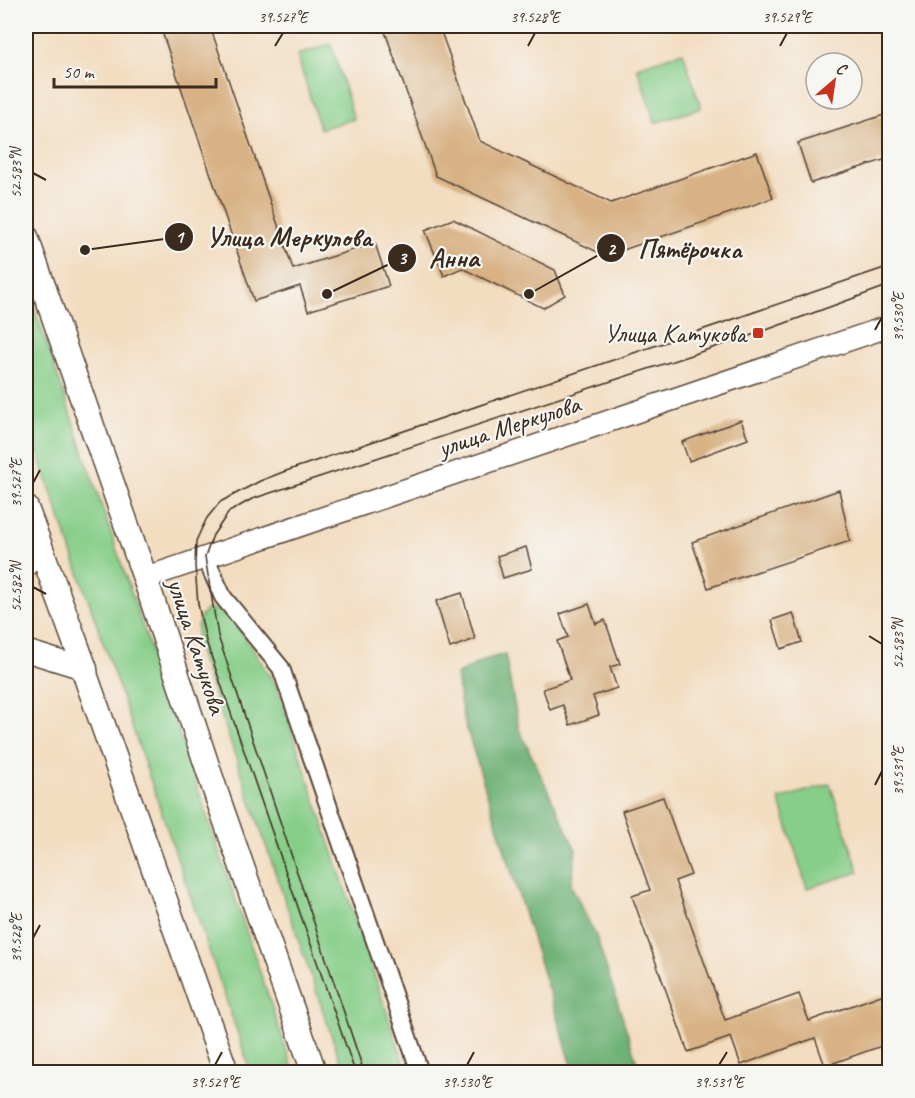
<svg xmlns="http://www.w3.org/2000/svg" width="915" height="1098" font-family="Caveat,sans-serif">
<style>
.green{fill:#87ce89;stroke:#617c54;stroke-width:1.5}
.forest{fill:#6db175;stroke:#546e4a;stroke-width:1.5}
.building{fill:#d8b285}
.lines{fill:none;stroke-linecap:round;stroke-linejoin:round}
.minor-casing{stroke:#574536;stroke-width:20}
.tertiary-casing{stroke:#574536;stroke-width:24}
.secondary-casing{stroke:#574536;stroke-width:27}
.minor{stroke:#fff;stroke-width:16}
.tertiary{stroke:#fff;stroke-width:21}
.secondary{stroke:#fff;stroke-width:24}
.tram{stroke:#3b2a1e;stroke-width:1.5}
.ticks{fill:none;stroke:#3b2a1e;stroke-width:2}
.poi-dot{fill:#c8321e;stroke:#f6f6f2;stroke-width:2}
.labels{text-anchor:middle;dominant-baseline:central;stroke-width:4.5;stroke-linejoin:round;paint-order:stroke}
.poi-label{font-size:26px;fill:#3b2a1e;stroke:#f6f6f2;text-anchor:end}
.street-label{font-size:26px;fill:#3b2a1e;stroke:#f6f6f2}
.leader{fill:none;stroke:#3b2a1e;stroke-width:2}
.callout-dot{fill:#3b2a1e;stroke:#f6f6f2;stroke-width:2}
.mark-label{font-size:18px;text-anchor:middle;font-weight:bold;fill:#fff}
.callout-label{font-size:27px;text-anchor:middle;font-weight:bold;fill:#3b2a1e;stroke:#f6f6f2;stroke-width:4.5;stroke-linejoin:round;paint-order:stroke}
.neatline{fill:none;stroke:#3b2a1e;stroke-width:2}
.ticks-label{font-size:15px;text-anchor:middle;fill:#3b2a1e}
</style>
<rect width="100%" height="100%" fill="#f6f6f2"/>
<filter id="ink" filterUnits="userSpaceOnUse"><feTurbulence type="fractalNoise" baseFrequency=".0167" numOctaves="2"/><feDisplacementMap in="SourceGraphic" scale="12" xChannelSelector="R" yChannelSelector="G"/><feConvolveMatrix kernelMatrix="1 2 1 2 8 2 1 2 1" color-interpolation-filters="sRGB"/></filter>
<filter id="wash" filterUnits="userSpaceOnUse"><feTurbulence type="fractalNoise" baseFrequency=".008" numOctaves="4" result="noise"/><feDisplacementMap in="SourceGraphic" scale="24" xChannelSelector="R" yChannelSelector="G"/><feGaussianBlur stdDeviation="1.35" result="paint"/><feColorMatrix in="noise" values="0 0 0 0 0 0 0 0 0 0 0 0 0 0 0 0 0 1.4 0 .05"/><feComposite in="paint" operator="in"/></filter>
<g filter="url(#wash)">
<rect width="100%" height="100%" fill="#f3ddc1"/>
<g class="green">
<polygon points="331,44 354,119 320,129 297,55"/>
<polygon points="683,52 701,108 655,123 637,67"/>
<polygon points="26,283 294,1072 251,1072 26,419"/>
<path d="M208 609 227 610 277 687 407 1072H344L197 645C196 630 196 618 208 609Z"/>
<polygon points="830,784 859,872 807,888 779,799"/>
</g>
<polygon class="forest" points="505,654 519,729 576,850 571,885 596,936 640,1072 574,1072 463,717 456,675 484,660"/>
<g id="blocks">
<g class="building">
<polygon points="160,26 210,26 293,269 375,243 389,286 308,311 300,286 254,301"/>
<polygon points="383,26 439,26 480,141 611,203 757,152 773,198 606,256 436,176"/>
<polygon points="890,113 890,158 811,183 798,143"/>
<polygon points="453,219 555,270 565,295 543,308 462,268 444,276 425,230"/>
<polygon points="741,420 748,439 689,461 682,442"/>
<polygon points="839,490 850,541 708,588 692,542"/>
<polygon points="526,547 532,569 503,578 497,556"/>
<polygon points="462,593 475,639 450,648 436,601"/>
<polygon points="589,604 596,624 605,620 620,664 610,667 617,688 593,696 599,715 570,725 563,705 550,710 543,689 570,680 557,641 568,637 560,614"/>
<polygon points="793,613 802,642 781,649 772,620"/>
<polygon points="663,797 691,875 675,881 725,1020 799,994 809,1021 884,994 890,1010 890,1043 825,1066 815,1038 741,1065 731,1037 688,1052 632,896 650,890 622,811"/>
</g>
</g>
</g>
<g filter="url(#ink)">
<use href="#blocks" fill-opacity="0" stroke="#574536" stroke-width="1.5"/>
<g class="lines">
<defs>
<polyline id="minor" points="205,557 223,597 281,668 420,1072"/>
<g id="tertiary">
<polyline points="26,566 41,546"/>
<polyline points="145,578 890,326"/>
<polyline points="26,652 30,652 85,669"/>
</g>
<g id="secondary">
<polyline points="26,237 145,578 217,796 314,1072"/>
<polyline points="26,508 85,669 86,677 226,1072"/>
</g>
</defs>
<use href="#minor" class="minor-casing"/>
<use href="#tertiary" class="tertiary-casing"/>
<use href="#secondary" class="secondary-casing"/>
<use href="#minor" class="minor"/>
<use href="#tertiary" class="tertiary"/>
<use href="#secondary" class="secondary"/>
<g class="tram">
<polyline points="355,1072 206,641 198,604 195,566 196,541 201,530 207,518 220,502 260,481 283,472 890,266"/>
<polyline points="364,1072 218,636 205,557 213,535 229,512 252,499 758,333 890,285"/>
</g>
</g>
</g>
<path class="ticks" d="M275 46 283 33M528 46 535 33M780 46 787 33M33 173 46 180M875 330 882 317M33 483 40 470M33 587 46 594M869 636 882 644M875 785 882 771M33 938 40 925M215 1065 222 1052M467 1065 474 1052M719 1065 727 1052"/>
<rect class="poi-dot" x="752" y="327" width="12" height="12" rx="3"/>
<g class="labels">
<g class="poi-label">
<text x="746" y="333">Улица Катукова</text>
</g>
<g class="street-label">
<text transform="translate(509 426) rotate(-18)">улица Меркулова</text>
<text transform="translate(197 646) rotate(72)">улица Катукова</text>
</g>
</g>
<path class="leader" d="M85 250L179 237M529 294L611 248M327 294L402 258"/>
<g class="callout-dot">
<circle cx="85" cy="250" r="6"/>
<circle cx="529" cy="294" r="6"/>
<circle cx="327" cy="294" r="6"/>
<circle cx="179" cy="237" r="15"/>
<circle cx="611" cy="248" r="15"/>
<circle cx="402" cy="258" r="15"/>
</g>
<g class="mark-label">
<text x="179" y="243">1</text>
<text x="611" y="255">2</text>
<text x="402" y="264">3</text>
</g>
<g class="callout-label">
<text x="289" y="246">Улица Меркулова</text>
<text x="690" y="258">Пятёрочка</text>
<text x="454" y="267">Анна</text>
</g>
<rect width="915" height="1098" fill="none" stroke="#f6f6f2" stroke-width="66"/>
<g transform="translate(834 81) rotate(29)"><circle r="28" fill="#f6f6f2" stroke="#aba49d" stroke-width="1.5"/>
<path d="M0-4.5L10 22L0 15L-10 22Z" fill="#c8321e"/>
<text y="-9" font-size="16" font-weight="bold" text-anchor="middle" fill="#3b2a1e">С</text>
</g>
<path d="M54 78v9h162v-9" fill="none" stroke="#3b2a1e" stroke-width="3"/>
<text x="63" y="78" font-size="18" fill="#3b2a1e" stroke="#f6f6f2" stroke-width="4.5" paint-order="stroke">50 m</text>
<rect x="33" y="33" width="849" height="1032" class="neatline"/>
<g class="ticks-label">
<text x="283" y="22">39.527°E</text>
<text x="535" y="22">39.528°E</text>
<text x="787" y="22">39.529°E</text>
<text transform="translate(16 173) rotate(-90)" y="5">52.583°N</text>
<text transform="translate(898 317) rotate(-90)" y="5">39.530°E</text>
<text transform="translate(16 483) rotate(-90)" y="5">39.527°E</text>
<text transform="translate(16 587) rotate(-90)" y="5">52.582°N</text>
<text transform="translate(898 644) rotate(-90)" y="5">52.583°N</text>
<text transform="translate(898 771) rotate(-90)" y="5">39.531°E</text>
<text transform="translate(16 938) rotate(-90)" y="5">39.528°E</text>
<text x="215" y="1087">39.529°E</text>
<text x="467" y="1087">39.530°E</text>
<text x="719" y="1087">39.531°E</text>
</g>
</svg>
